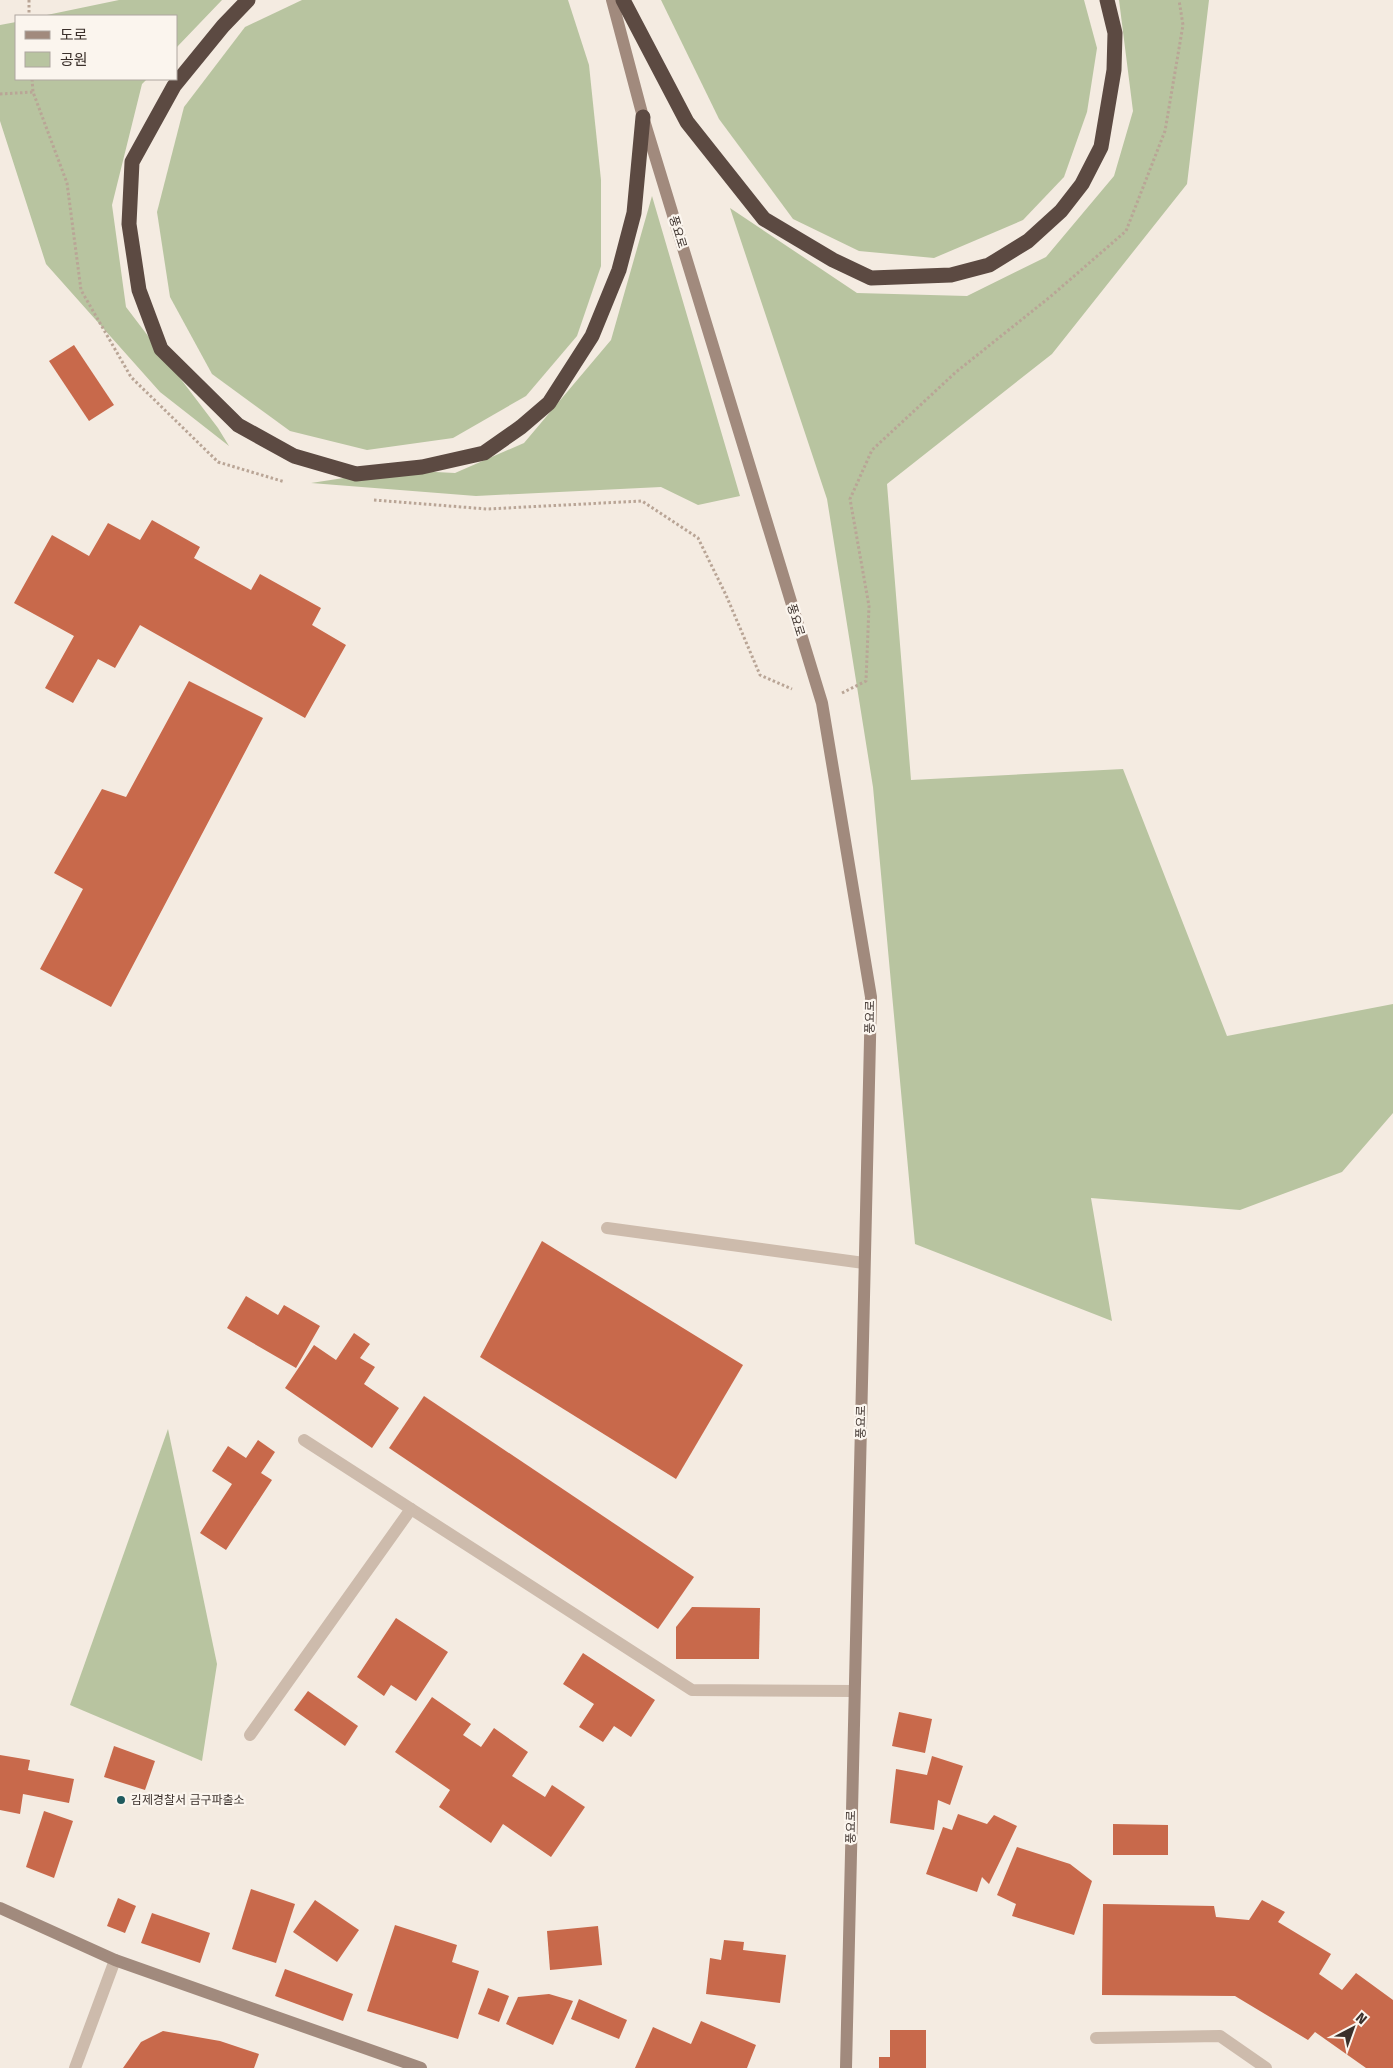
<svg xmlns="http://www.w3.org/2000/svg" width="1393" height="2068" font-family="'Fira Sans','Noto Sans KR',sans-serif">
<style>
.green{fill:#b8c4a0}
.building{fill:#c8694b}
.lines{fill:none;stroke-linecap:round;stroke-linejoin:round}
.path{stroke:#b9a596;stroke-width:3;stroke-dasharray:2.5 2.5;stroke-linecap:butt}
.lane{stroke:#cdbbac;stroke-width:12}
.street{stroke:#cdbbac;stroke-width:12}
.secondary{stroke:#a18a7d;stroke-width:12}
.highway{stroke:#5c4a42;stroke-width:15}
.poi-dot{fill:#1f5a5e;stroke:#fbf5ee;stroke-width:2}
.labels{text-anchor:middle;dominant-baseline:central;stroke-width:4.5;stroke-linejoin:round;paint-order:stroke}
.street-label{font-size:12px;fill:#3b302b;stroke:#fbf5ee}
.poi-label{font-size:12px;fill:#3b302b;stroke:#fbf5ee;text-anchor:start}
</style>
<rect width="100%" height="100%" fill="#f4ebe1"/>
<g class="green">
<polygon points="119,0 222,0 176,48 176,16 42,16"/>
<polygon points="302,0 568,0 589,65 601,180 601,266 577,336 526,396 453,438 367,450 290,431 212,374 170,297 157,212 184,107 245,27"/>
<polygon points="661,0 1084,0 1097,48 1087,112 1064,177 1023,220 934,258 859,251 793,219 719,119"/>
<polygon points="1119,0 1209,0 1187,184 1052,354 887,484 911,780 1123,769 1227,1036 1393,1004 1393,1113 1342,1172 1240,1210 1091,1198 1112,1321 915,1244 873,787 827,499 730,208 857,293 967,296 1046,257 1114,176 1133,111"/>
<polygon points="16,22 16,79 147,79 142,84 112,205 126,307 218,428 229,446 160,392 46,264 0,121 0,25"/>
<polygon points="652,196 740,496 698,505 661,487 476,496 311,483 396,470 455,473 524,443 611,340"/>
<polygon points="168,1429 217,1664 202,1761 70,1705"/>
</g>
<g class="building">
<polygon points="74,345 114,405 89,421 49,361"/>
<polygon points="152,520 200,547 194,558 251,590 260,574 321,608 312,625 346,645 305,718 140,625 115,668 98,659 73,703 45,688 74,636 14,603 52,535 89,556 108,523 140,540"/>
<polygon points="189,681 263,718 111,1007 40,969 83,889 54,873 102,789 126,797"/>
<polygon points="542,1241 743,1365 676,1479 480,1357"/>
<polygon points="246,1296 278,1315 284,1305 320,1326 296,1368 227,1328"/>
<polygon points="354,1333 370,1344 360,1358 375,1367 364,1384 399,1408 372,1448 285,1388 314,1345 336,1360"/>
<polygon points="424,1396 694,1577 658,1629 389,1448"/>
<polygon points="258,1440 275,1452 261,1473 272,1480 226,1550 200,1533 232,1484 212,1471 228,1446 246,1458"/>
<polygon points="692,1607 760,1608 759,1659 676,1659 676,1627"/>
<polygon points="396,1618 448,1652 416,1701 391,1685 384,1696 357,1677"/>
<polygon points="583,1653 655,1700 631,1737 614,1726 603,1742 579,1727 594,1704 563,1684"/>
<polygon points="308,1691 358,1726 345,1746 294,1710"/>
<polygon points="432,1697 471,1724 463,1735 481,1747 494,1728 528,1752 512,1776 545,1797 552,1785 585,1807 551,1857 503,1824 491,1843 439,1807 450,1790 395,1752"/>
<polygon points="899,1712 932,1719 925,1753 892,1746"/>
<polygon points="114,1746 155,1761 145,1790 104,1777"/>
<polygon points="0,1755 30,1760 28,1770 74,1779 69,1803 23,1794 20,1814 0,1810"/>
<polygon points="932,1756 963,1766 950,1805 938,1800 934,1830 890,1823 896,1769 927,1775"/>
<polygon points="44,1811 73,1821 54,1878 26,1867"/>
<polygon points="958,1814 987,1824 994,1815 1017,1826 989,1884 982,1877 977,1892 926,1874 943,1827 952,1830"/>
<polygon points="1113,1824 1168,1825 1168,1855 1113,1855"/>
<polygon points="1017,1847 1070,1864 1092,1881 1074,1935 1012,1916 1016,1904 997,1895"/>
<polygon points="251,1889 295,1904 276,1963 232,1949"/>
<polygon points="118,1898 136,1906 125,1933 107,1926"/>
<polygon points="315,1900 359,1930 337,1962 293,1932"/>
<polygon points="1262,1900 1285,1912 1278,1922 1331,1954 1319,1974 1342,1990 1356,1973 1393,2000 1393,2068 1366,2068 1315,2032 1308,2040 1235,1996 1102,1995 1103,1904 1214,1906 1216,1917 1249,1920"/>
<polygon points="152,1913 210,1933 200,1963 141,1943"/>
<polygon points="395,1925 457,1945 452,1962 479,1971 458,2039 367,2011"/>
<polygon points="598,1926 602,1965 550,1970 547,1931"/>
<polygon points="724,1940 744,1942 743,1950 786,1955 780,2003 706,1994 710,1958 721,1960"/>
<polygon points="285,1969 353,1994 343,2021 275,1996"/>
<polygon points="488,1988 509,1996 499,2022 478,2014"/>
<polygon points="549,1994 573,2001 553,2045 506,2024 518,1997"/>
<polygon points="579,1999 627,2020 619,2039 571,2019"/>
<polygon points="701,2021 756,2045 747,2068 635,2068 653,2027 691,2044"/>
<polygon points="890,2030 926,2030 926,2068 879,2068 879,2057 890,2057"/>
<polygon points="163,2031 220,2041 259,2054 254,2068 123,2068 141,2042"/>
</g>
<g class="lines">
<g class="path">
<polyline points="29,0 29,16"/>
<polyline points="32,79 33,92"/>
<polyline points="0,94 33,92 67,183 81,290 131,377 218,462 285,482"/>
<polyline points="374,500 487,509 642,501 698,538 726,595 760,675 792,689"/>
<polyline points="842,693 866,681 869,606 850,499 872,450 956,372 1050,297 1126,231 1165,131 1183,25 1179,0"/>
</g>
<g class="lane">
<polyline points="607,1228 864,1263"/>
<polyline points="304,1440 692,1690 854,1691"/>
<polyline points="250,1735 411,1509"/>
<polyline points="1096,2038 1220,2036 1266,2068"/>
</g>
<polyline class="street" points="75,2068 115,1960"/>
<g class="secondary">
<polyline points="612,0 643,117 822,703 871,997 846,2068"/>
<polyline points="0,1908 115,1960 421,2068"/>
</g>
<g class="highway">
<polyline points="248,0 223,26 174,86 132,162 129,224 139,290 161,349 238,425 294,456 356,474 422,467 484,453 521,427 549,403 592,336 619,270 634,213 643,117"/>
<polyline points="623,0 687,122 764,219 833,260 871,278 951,275 989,265 1028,241 1061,211 1082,184 1101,147 1114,70 1115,33 1107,0"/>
</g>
</g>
<circle class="poi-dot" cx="121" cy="1800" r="5"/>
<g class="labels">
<g class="street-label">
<text transform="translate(678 232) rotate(73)">풍요로</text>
<text transform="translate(796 620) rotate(73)">풍요로</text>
<text transform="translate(870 1017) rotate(-89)">풍요로</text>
<text transform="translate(861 1422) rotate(-89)">풍요로</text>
<text transform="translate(851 1827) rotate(-89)">풍요로</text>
</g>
<g class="poi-label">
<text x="131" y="1800">김제경찰서 금구파출소</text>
</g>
</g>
<rect x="15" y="15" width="162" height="65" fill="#fbf5ee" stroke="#aea6a0"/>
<rect x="25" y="31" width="25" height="8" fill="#a18a7d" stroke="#aea6a0"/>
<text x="60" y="40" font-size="15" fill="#3b302b">도로</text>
<rect x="25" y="52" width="25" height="15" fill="#b8c4a0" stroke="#aea6a0"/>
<text x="60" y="65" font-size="15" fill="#3b302b">공원</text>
<g transform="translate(1353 2028) rotate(41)" stroke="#fbf5ee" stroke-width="4" paint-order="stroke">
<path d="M0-4L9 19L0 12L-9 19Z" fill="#3b302b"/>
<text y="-8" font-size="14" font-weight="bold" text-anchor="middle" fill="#3b302b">N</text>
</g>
</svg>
